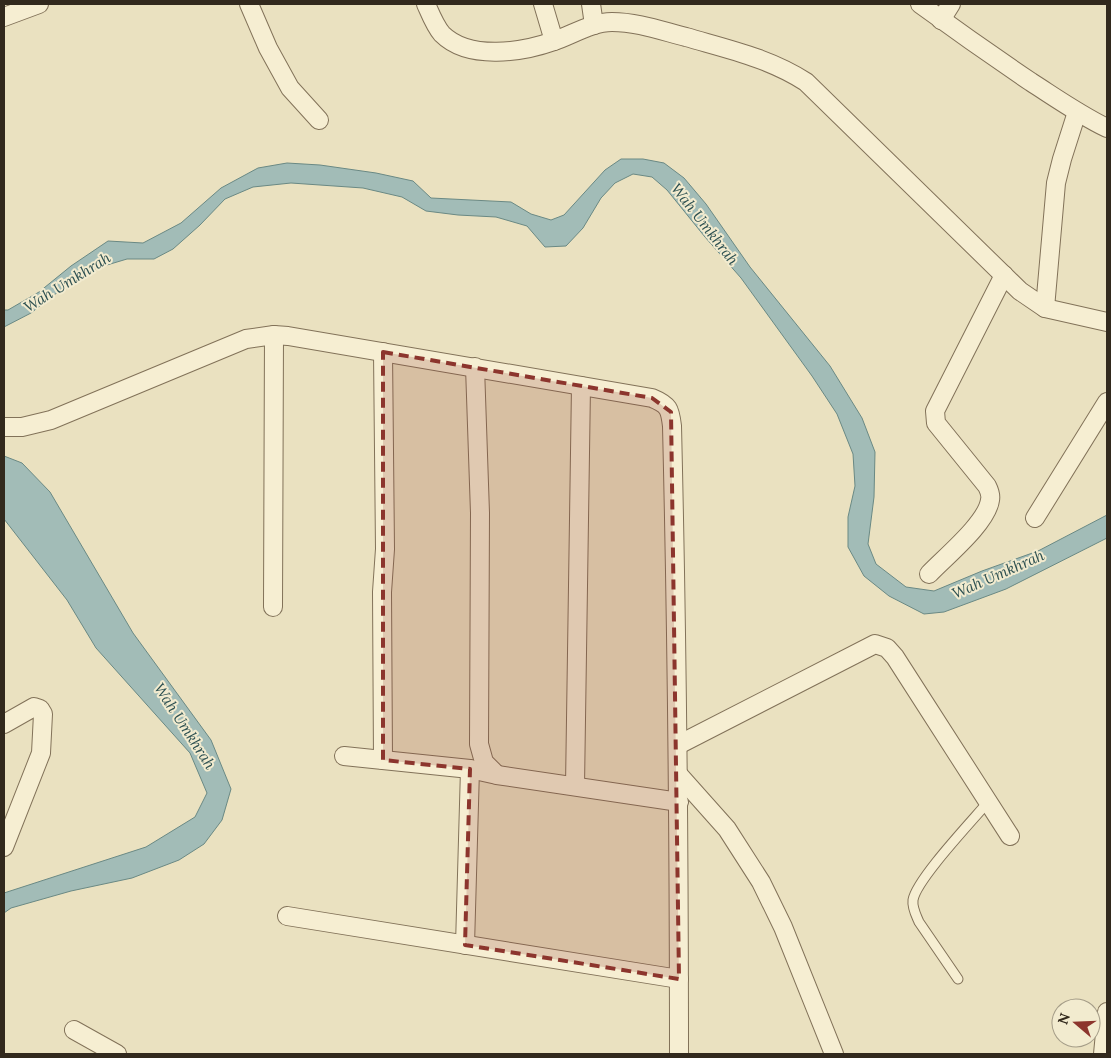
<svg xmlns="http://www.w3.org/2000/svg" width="1111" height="1058" font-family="Lora,serif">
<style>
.water{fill:#a2bcb7;stroke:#6a8984}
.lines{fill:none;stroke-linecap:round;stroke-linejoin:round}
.lane-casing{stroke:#827259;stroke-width:11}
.street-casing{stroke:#827259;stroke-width:20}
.lane{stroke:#f6eed2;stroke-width:9}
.street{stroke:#f6eed2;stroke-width:18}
.marked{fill:#8c352d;fill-opacity:0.2;stroke:#8c352d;stroke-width:4;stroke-dasharray:10 6;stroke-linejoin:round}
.labels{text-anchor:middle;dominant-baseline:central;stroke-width:4;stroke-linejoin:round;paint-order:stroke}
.water-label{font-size:15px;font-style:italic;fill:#2d5051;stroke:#f2ebcf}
</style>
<rect width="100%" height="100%" fill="#eae1c0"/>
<g class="water">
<polygon points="621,159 643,159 664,163 684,178 706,204 750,267 830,366 862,418 875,452 874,497 868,544 876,564 906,587 934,591 982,571 1038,551 1107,515 1107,538 1006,589 944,612 924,614 889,596 864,576 848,547 848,517 855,486 853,454 837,414 812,376 741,278 705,237 667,190 652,177 633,174 615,183 601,198 583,228 566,246 545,247 527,226 496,217 458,215 426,211 402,197 363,188 291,183 253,187 225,199 200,225 173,249 154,259 127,259 97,268 63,288 31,313 4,327 4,310 8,310 39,292 71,266 108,241 143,243 181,223 221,188 258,168 287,163 320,165 376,173 413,181 431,198 511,202 531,214 551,220 564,215 605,170"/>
<polygon points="4,456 22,463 50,492 133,633 211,740 231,789 222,820 204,844 179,860 132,878 71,891 11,908 4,913 4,893 146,847 195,817 207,793 190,753 96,648 67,600 4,519"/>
</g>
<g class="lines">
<defs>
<path id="lane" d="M958 979 919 922C916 915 912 908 913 900 916 880 972 821 988 802"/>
<g id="street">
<polyline points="249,4 268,48 290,88 319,120"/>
<path d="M426 4C430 13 435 26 442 34 469 61 523 52 554 41 572 35 592 22 612 22 637 22 662 31 686 37 727 49 769 58 806 82L1020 291 1045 308 1107 322"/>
<polyline points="543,4 554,41"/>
<polyline points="591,4 594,25"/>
<path d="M920 4C957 31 994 57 1031 82 1056 98 1080 115 1107 128"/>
<polyline points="4,17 39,4"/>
<polyline points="941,20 951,4"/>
<polyline points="1045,308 1056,183 1062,159 1077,112"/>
<polyline points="475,367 480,513 479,744 484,762 497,775"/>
<path d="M4 427H22L51 420 246 339 274 335 288 336 652 398C669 405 670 409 672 426 677 635 679 845 679 1054"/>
<polyline points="1035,518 1107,402"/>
<path d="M929 574C945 557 987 523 990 500 991 496 989 490 987 486L936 423 935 411 1004 275"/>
<polyline points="273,607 274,335"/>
<polyline points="4,724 34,707 40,709 43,714 41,753 4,847"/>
<polyline points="678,745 875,644 887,648 895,657 1010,836"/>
<polyline points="344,756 470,769 497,775 679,802"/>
<polyline points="383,760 382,592 385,549 383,352"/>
<polyline points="678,774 727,829 761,882 783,927 834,1054"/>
<polyline points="575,786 581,386"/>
<polyline points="287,916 679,979"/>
<polyline points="465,945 470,769"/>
<polyline points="74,1030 117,1054"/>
<polyline points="1103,1054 1107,1012"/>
</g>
</defs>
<use href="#lane" class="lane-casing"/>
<use href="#street" class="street-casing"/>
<use href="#lane" class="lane"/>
<use href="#street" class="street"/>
</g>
<path class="marked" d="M383 352 652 398 671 412 679 979 465 945 470 769 383 760Z"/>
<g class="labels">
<g class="water-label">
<text transform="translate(705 224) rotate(52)">Wah Umkhrah</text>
<text transform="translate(67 282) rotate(-32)">Wah Umkhrah</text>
<text transform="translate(998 574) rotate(-24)">Wah Umkhrah</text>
<text transform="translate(185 726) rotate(57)">Wah Umkhrah</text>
</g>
</g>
<rect width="1111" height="1058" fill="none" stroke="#32291d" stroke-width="10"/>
<g transform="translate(1076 1023) rotate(289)"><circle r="24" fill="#f2ebcf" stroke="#a59d88"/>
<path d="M0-4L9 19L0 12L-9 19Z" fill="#8c352d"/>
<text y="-8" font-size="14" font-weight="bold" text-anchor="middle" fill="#32291d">N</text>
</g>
</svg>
